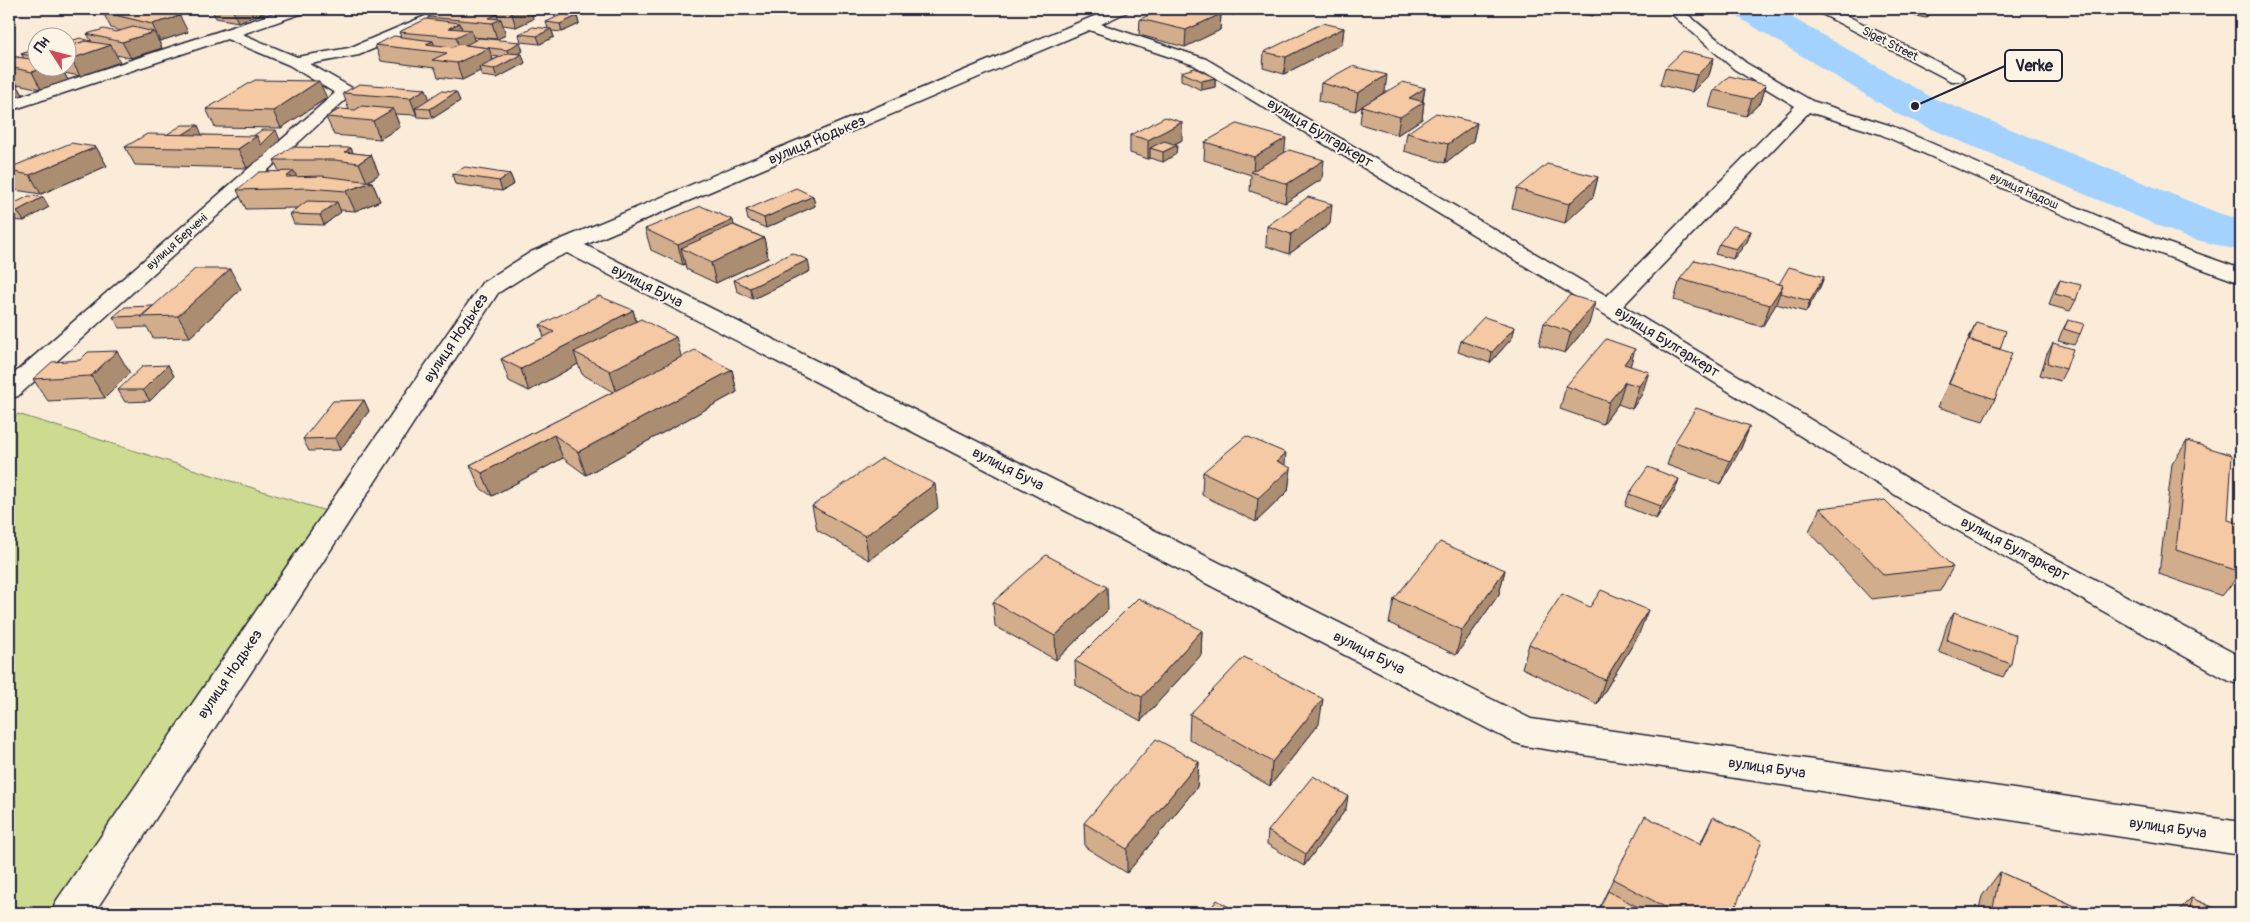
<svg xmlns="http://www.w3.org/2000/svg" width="2250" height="922" font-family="Pangolin,sans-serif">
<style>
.green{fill:#ccdb8f;stroke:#777e65}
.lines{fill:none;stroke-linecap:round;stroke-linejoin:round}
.river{fill:#a3d2ff;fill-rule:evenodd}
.street-casing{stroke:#22223b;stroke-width:3}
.street{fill:#fcf5e5;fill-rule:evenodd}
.wall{fill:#d2ad8c;stroke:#22223b;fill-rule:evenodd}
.shaded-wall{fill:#ab8d72;stroke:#22223b}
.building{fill:#f4c9a3;stroke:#22223b}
.labels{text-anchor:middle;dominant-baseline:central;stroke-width:4;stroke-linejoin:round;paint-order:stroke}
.far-street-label{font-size:12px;fill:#22223b;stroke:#fcf5e5}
.street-label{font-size:15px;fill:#22223b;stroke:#fcf5e5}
.leader{fill:none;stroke:#22223b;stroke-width:2}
.callout-dot{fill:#22223b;stroke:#fcf5e5;stroke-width:2}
.callout{fill:#fcf5e5;stroke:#22223b;stroke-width:2}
.callout-label{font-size:16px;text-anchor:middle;font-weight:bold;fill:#22223b}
</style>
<rect width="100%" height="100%" fill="#faecd8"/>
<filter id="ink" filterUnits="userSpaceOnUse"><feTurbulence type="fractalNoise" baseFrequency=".02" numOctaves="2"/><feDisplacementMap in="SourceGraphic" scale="10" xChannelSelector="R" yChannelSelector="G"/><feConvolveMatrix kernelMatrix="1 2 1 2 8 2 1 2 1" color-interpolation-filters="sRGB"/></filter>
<g filter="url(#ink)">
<polygon class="green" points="18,414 326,511 50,913 9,913 9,423"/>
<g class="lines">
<polygon class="river" points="1733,9 1777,9 1931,97 2221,214 2241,219 2241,251 2185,237 1899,115 1738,17"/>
<defs>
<g id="street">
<polygon points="287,9 308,9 306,12 242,34 297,57 349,48 442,9 461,9 459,12 359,55 310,64 352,88 354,92 18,396 9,399 9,378 335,93 289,65 227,39 9,111 9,100"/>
<polygon points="1111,9 1129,9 1127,12 1101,24 1206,59 1607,296 1795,106 1734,69 1666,9 1681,9 1746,63 1812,101 1892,126 2125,228 2241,269 2241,283 2111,236 1880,134 1809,112 1623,306 1930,492 2241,657 2241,685 2229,681 1910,504 1601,312 1194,65 1089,30 585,245 1531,719 2241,822 2241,855 1525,746 1513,742 567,253 547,262 498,293 94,913 51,913 57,900 482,283 531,252"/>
<polygon points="1816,9 1834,9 1963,75 1965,78 1963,81 1951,81 1818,12"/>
</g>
</defs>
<use href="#street" class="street-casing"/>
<use href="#street" class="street"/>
</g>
<g class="wall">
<polygon points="211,9 272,9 273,10 238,22 216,18"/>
<path d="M445 9H536L538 13 532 15 533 19 516 27 503 25 506 35 497 39 473 37 474 40 523 51 518 54 525 63 497 78 482 76 480 71 462 80 438 77 435 68 381 61 375 45 401 37 399 32 428 19V17ZM492 56 499 57 493 60Z"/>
<polygon points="1202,9 1245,9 1233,15"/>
<polygon points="1555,9 1602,9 1592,16"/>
<polygon points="1890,9 1935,9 1935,10 1926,18 1889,11"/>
<polygon points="103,12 188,32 160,41 158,40 162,48 131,58 116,55 120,62 80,76 64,73 68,80 41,89 17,84 23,95 9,99 9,56 24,58 21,54 38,49 38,68 68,68 68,42 91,41 92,42 87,34 116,32 121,31 111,28"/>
<polygon points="1221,14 1220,30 1185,47 1139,35 1140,19"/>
<polygon points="577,16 579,24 562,32 552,31 554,37 540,44 521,42 519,34 548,28 546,22"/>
<polygon points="1344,28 1342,44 1284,74 1263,68 1264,52"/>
<polygon points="1714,58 1709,75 1692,92 1660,85 1665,68"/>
<polygon points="1181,72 1215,78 1215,87 1201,90 1181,80"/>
<polygon points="1321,83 1385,92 1355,111 1319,101"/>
<polygon points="1766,85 1761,102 1746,116 1709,107 1714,90"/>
<polygon points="1425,88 1423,101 1424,102 1422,119 1397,135 1360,124 1362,106"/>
<polygon points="426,89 429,99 456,92 460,101 433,118 418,117 417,115 395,114 400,127 380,139 334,135 326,117 349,110 343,93"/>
<polygon points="327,98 281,128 215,127 206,109"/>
<polygon points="1477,123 1473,141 1445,163 1404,151 1407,133"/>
<polygon points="201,135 280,140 266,155 247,168 135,165 125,147 202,135"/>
<polygon points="1130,135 1182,140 1175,144 1177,145 1176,154 1163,162 1150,158 1148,159 1130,153"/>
<polygon points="1205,142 1284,153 1322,179 1285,203 1250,191 1251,175 1204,160"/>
<polygon points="96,147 107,166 41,194 15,190 9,180 9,168"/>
<polygon points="351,148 353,153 371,155 379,174 368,182 372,182 380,201 355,211 340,210 341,212 324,225 294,224 290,214 297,208 246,209 237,190 279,171 274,160"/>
<polygon points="452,174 510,174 514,184 502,191 455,184"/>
<polygon points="1598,177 1593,197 1565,223 1512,208 1517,189"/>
<polygon points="813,196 815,206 766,228 748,220 746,210"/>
<polygon points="9,206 49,207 24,221 9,220"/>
<polygon points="1330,224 1289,254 1266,246 1267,226"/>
<polygon points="734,225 764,238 768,258 716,283 686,269 685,264 683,265 651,250 645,229"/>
<polygon points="1751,231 1747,242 1733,259 1715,254 1719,244"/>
<polygon points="810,271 753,299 737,291 734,280"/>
<polygon points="1824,277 1820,287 1806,312 1776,304 1762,327 1674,300 1680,279 1779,284"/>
<polygon points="2060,280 2076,300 2070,311 2049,305 2054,290"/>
<polygon points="241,289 190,337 153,338 147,327 120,328 113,317 153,306"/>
<polygon points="633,310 636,321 682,357 732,370 737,392 586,475 563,458 492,496 480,488 470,465 613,392 582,374 578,364 529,391 509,381 501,359 544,337 540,325"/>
<polygon points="2068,320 2080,334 2074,345 2058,341 2062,331"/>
<polygon points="1976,322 2000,349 1995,399 1983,421 1938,407"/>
<polygon points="1544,323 1589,324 1565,353 1539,345"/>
<polygon points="1515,327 1512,338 1490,363 1458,352 1461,341"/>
<polygon points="2053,343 2066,369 2060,381 2040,375 2047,354"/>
<polygon points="80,360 130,373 105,398 48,401 33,379"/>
<polygon points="168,365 174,376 150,401 125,402 118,390"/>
<polygon points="1630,366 1642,394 1632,409 1618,404 1603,424 1560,409 1566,386"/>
<polygon points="364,400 369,411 340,450 309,451 303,439"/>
<polygon points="1750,426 1741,448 1721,484 1667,465 1675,442"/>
<polygon points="2187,441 2228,520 2241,572 2222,596 2159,574 2172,464"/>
<polygon points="1291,468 1288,491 1256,522 1202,495 1203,472"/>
<polygon points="1675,491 1656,519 1625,506 1629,494"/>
<polygon points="812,506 938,508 869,560 817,530"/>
<polygon points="1820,508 1953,567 1940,591 1871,599 1809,531"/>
<polygon points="1505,570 1499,594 1456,655 1389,623 1394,599"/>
<polygon points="993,602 1108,610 1056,660 995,626"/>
<polygon points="1954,612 2011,664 2003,677 1939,652 1947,624"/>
<polygon points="1202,630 1201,655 1141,721 1076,685 1075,661"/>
<polygon points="1639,634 1597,704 1522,668 1529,644"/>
<polygon points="1190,714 1319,724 1270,786 1189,739"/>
<polygon points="1199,762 1197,787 1127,873 1085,847 1084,823"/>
<polygon points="1346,809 1304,866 1267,844 1268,831"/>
<polygon points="1713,817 1733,913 1597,913 1613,879 1700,844"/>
<polygon points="2000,872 2090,913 1978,913 1982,896"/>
<polygon points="2191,898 2226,913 2176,913"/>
</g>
<g class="shaded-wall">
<polygon points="232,9 272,9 273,10 238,22"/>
<polygon points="517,9 536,9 538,13 532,15 533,19 516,27 511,11"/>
<polygon points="1233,9 1245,9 1233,15"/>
<polygon points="1594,9 1602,9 1592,16"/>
<polygon points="1930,9 1935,9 1935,10 1926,18"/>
<polygon points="497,14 499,20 501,19 506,35 497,39 492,23 489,18"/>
<polygon points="1221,14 1220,30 1185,47 1186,30"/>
<polygon points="180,16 188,32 160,41 152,24"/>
<polygon points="577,16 579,24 562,32 560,24"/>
<polygon points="460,23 463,33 471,30 476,46 461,54 456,37 449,28"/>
<polygon points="1344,28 1342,44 1284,74 1286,57"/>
<polygon points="551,29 554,37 540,44 537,36"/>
<polygon points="154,32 162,48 131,58 122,42"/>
<polygon points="433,41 437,52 426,44"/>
<polygon points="520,42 523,51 510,58 507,50"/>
<polygon points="111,45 120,62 80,76 71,59"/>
<polygon points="489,48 494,64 479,67 480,71 462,80 457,63"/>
<polygon points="522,54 525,63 497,78 494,69"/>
<polygon points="1714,58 1709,75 1692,92 1697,75"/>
<polygon points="44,68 61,68 68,80 41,89 32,72"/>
<polygon points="1387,75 1385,92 1355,111 1358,93"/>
<polygon points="13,78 23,95 9,99 9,79"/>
<polygon points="1215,78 1215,87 1201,90 1201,81"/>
<polygon points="319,81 327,98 281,128 273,111"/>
<polygon points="1766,85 1761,102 1746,116 1752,99"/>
<polygon points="1425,88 1422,103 1424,102 1422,119 1397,135 1400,117 1409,98"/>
<polygon points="426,89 432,106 415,108 417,115 417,116 410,98"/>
<polygon points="456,92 460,101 433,118 430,109"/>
<polygon points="393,109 400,127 380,139 373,121"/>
<polygon points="1182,122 1182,140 1161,151 1150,148 1150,158 1148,159 1148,140"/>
<polygon points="1477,123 1473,141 1445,163 1448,144"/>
<polygon points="198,125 202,135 181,148 168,143"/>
<polygon points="276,130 280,140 266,155 247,168 238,149 257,136"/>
<polygon points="1286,138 1284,157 1253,173 1254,157"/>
<polygon points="1177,145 1176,154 1163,162 1163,152"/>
<polygon points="96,147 107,166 41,194 30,175"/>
<polygon points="351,148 357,163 345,152"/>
<polygon points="371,155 379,174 367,182 359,163"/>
<polygon points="1324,160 1322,179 1285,203 1287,184"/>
<polygon points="294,171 302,188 286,177"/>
<polygon points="510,174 514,184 502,191 499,181"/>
<polygon points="1598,177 1593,197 1565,223 1569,204"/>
<polygon points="372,182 380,201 355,211 346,191"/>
<polygon points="813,196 815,206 766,228 764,218"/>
<polygon points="43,197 49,207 24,221 17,211"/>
<polygon points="337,202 341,212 324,225 320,215"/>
<polygon points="1332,204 1330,224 1289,254 1291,234"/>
<polygon points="733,220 737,240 681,248 685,264 683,265 678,245"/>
<polygon points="1751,231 1747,242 1733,259 1736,249"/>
<polygon points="764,238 768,258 716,283 711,263"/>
<polygon points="808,260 810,271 753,299 750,288"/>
<polygon points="230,269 241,289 190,337 178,316"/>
<polygon points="1824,277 1820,287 1806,312 1810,301"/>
<polygon points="1783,285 1775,306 1762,327 1770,305"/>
<polygon points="1595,303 1589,324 1565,353 1571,332"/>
<polygon points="633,310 639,332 574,352 578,364 529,391 521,369"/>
<polygon points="1515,327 1512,338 1490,363 1492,352"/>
<polygon points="676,337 682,359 617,394 610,371"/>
<polygon points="1635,349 1629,371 1624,364"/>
<polygon points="117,351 130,373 105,398 91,376"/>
<polygon points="168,365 174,376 150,401 143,390"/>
<polygon points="732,370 737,392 586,475 578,452"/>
<polygon points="1649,372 1642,394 1632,409 1639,386"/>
<polygon points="1625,382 1618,404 1603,424 1609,402"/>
<polygon points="364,400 369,411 340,450 335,438"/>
<polygon points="1750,426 1741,448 1721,484 1730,461"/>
<polygon points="554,435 563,458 492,496 482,473"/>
<polygon points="1286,453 1284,474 1291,468 1288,491 1256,522 1258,498 1277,461"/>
<polygon points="1679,479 1675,491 1656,519 1661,506"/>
<polygon points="935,484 938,508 869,560 865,536"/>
<polygon points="1505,570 1499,594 1456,655 1462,630"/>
<polygon points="1107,587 1108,610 1056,660 1055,636"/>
<polygon points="1648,610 1639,634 1597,704 1605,680"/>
<polygon points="1202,630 1201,655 1141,721 1142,697"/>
<polygon points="1323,699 1319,724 1270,786 1272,762"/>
<polygon points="1199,762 1197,787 1127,873 1127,849"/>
<polygon points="1348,796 1346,809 1304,866 1306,854"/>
</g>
<g class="building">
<polygon points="115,9 149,9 180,16 152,24 103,12"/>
<polygon points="445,9 461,9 473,10 470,11 497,14 489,18 501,19 492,23 428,17"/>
<polygon points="493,9 517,9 511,11"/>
<polygon points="1163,9 1199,9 1221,14 1186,30 1140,19"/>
<polygon points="563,14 577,16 560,24 546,22"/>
<polygon points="426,19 460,23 449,28 471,30 456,37 399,32"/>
<polygon points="1323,23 1344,28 1286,57 1264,52"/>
<polygon points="133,27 154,32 122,42 87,34 104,29 116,32"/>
<polygon points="533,27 551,29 537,36 519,34"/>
<polygon points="394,36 433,41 426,44 453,47 460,44 489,48 457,63 432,60 447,53 375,45"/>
<polygon points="80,38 91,41 89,42 85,41 68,47 68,42"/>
<polygon points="479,38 520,42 507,50 466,45"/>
<polygon points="85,41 111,45 71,59 68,58 68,47"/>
<polygon points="37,49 38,49 38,57 21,54"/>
<polygon points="1683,51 1714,58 1697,75 1665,68"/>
<polygon points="508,53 522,54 494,69 479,67"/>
<polygon points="9,56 38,60 38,68 44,68 32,72 9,67"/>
<polygon points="1352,66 1387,75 1358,93 1321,83"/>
<polygon points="1195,68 1215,78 1201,81 1181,72"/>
<polygon points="1729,76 1766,85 1752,99 1714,90"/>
<polygon points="255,80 319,81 273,111 206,109"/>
<polygon points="1403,82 1425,88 1409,98 1424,102 1400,117 1362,106"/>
<polygon points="359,84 426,89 410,98 343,93"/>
<polygon points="441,91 456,92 430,109 415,108"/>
<polygon points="362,106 393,109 373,121 326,117 340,109 355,110"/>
<polygon points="1436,113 1477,123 1448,144 1407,133"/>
<polygon points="1165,117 1182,122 1148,140 1130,135"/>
<polygon points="1237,124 1286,138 1254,157 1205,142"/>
<polygon points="182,125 198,125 182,135 166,135"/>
<polygon points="262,130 276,130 261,145 257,136 253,136"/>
<polygon points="147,134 257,136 238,149 125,147"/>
<polygon points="1164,141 1177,145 1163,152 1150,148"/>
<polygon points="71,143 96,147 30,175 9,171 9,168"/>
<polygon points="291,147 351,148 345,152 371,155 359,163 335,160 274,160"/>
<polygon points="1289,150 1324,160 1287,184 1251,172"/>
<polygon points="1547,164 1598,177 1569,204 1517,189"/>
<polygon points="465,167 510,174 499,181 452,174"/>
<polygon points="294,171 286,177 322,176 372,182 346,191 308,188 237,190 259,172"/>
<polygon points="796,188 813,196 764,218 746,210"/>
<polygon points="29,196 43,197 17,211 9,210 9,206"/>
<polygon points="1308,197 1332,204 1291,234 1267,226"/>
<polygon points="307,201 337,202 320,215 290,214"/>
<polygon points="701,206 733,220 678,245 645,229"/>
<polygon points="733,225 764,238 711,263 681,248"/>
<polygon points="1733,226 1751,231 1736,249 1719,244"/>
<polygon points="792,253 808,260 750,288 734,280"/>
<polygon points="1695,260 1783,285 1770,305 1680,279"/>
<polygon points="1789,267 1824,277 1810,301 1780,293 1783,285 1779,284"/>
<polygon points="195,269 230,269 178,316 141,317"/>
<polygon points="2060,280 2081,285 2076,300 2055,294"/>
<polygon points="1570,295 1595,303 1571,332 1544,323"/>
<polygon points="599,296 633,310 521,369 501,359 554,332 540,325"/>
<polygon points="153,306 141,316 113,317 125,307"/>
<polygon points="1484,317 1515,327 1492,352 1461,341"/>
<polygon points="641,319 676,337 610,371 574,352"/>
<polygon points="2068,320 2084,324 2080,334 2064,329"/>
<polygon points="1976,322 2006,331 2000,349 1969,340"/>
<polygon points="1606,339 1635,349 1624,364 1649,372 1639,386 1625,382 1609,402 1566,386"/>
<polygon points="1968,340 2012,353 1995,399 1949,384"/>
<polygon points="2053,343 2073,349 2066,369 2047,363"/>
<polygon points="695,350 732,370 578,452 554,435 482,473 470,465"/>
<polygon points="117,351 91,376 33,379 52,362 80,360 88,352"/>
<polygon points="168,365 143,390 118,390 143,366"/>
<polygon points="364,400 335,438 303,439 333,401"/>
<polygon points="1696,408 1750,426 1730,461 1675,442"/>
<polygon points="1246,436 1286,453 1277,461 1291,468 1258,498 1203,472"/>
<polygon points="2187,441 2232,455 2228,520 2241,524 2241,572 2176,550"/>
<polygon points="882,458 935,484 865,536 812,506"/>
<polygon points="1648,467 1679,479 1661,506 1629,494"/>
<polygon points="1885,500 1953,567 1884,575 1820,508"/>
<polygon points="1440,542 1505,570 1462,630 1394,599"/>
<polygon points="1046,555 1107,587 1055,636 993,602"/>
<polygon points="1601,590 1648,610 1605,680 1529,644 1562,594 1590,607"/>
<polygon points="1138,598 1202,630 1142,697 1075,661"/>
<polygon points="1954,612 2016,635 2011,664 1947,640"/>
<polygon points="1244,657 1323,699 1272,762 1190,714"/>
<polygon points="1156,739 1199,762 1127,849 1084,823"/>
<polygon points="1313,776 1348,796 1306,854 1268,831"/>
<polygon points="1645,816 1701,844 1713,817 1762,841 1733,913 1676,913 1613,879"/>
<polygon points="2000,872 2090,913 1992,913"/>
<polygon points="1608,891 1649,913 1597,913"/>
<polygon points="2191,898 2226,913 2190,913"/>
<polygon points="1217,900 1239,913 1207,913"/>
</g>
</g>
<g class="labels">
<g class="far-street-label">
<text transform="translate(1890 44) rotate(27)">Siget Street</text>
<text transform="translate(2024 191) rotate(24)">вулиця Надош</text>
<text transform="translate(177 242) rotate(-42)">вулиця Берчені</text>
</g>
<g class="street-label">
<text transform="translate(1320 133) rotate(31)">вулиця Булгаркерт</text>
<text transform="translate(817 140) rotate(-23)">вулиця Нодькез</text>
<text transform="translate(647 286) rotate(27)">вулиця Буча</text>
<text transform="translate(456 338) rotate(-56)">вулиця Нодькез</text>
<text transform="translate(1667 342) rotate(32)">вулиця Булгаркерт</text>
<text transform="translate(1008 469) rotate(27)">вулиця Буча</text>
<text transform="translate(2015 549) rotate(28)">вулиця Булгаркерт</text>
<text transform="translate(1369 653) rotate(27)">вулиця Буча</text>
<text transform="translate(230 674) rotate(-56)">вулиця Нодькез</text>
<text transform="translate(1767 768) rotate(8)">вулиця Буча</text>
<text transform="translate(2168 828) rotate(8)">вулиця Буча</text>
</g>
</g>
<path class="leader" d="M1915 106L2005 66"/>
<circle class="callout-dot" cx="1915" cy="106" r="5"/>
<rect class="callout" x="2005" y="50" width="57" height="31" rx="5"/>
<g class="callout-label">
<text x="2034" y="71">Verke</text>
</g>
<rect width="2250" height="922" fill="none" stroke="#fcf5e5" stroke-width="30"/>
<rect x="15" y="15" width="2220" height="892" fill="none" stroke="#22223b" stroke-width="2" filter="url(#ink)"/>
<g transform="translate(52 52) rotate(306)"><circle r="24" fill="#fcf5e5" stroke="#a5a1a1"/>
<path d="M0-4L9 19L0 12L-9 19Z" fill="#d1495b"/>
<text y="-8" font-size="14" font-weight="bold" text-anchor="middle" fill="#22223b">Пн</text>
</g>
</svg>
